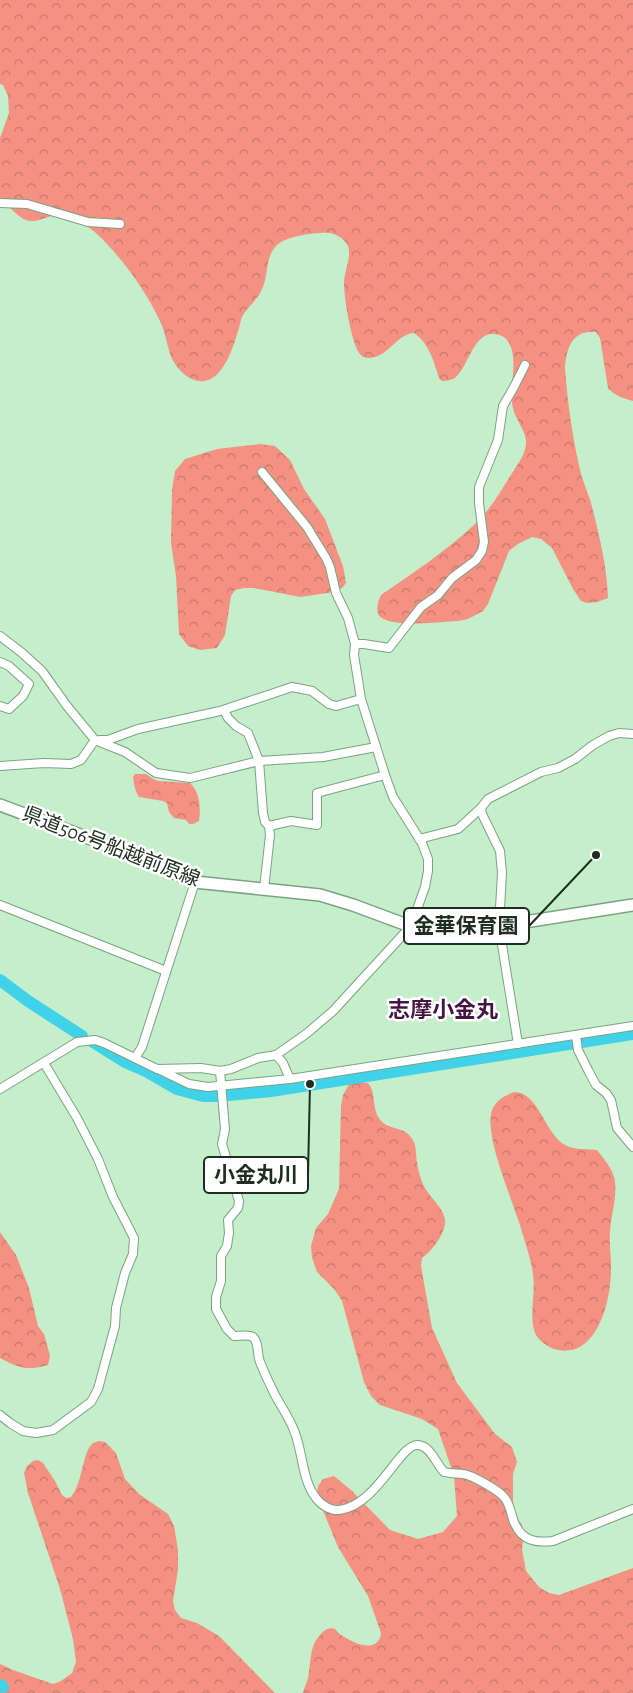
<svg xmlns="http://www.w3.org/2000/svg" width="633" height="1693" font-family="'Alegreya Sans','Noto Sans JP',sans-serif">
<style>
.forest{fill:url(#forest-crowns)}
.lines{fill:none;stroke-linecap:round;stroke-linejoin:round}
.river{stroke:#40d2e8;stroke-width:12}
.street-casing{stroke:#7ba382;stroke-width:10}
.secondary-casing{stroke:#7ba382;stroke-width:14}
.street{stroke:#fff;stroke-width:8}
.secondary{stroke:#fff;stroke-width:11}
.labels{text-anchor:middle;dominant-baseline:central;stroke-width:5;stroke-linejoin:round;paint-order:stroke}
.street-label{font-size:20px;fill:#1d2d20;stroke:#fff}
.quarter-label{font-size:22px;font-weight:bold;fill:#461443;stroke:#fff}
.leader{fill:none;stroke:#1d2d20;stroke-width:2}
.callout-dot{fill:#1d2d20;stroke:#fff;stroke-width:2}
.callout{fill:#fff;stroke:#1d2d20;stroke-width:2}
.callout-label{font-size:21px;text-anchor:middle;font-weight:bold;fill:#1d2d20}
</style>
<defs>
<pattern id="forest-crowns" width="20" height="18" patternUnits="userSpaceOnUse" patternTransform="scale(1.25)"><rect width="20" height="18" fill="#f49182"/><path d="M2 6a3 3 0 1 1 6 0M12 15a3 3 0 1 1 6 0" fill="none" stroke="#c5776a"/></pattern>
</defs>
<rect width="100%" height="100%" fill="#c5efcb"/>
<g class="forest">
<path d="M0 0H633V401C623 398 615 396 608 388L600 338 596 332C573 330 567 346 565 367 567 400 573 441 581 474 584 484 588 493 591 503 599 534 607 566 608 598L597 602 587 603 581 601 573 589 552 548 541 539 532 537 518 544 509 551 488 604 483 611 468 619 458 621C439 622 400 627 384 619 374 615 377 603 381 595 413 573 446 551 475 524 489 511 499 494 509 478 515 468 525 456 526 444 527 433 518 423 514 412 510 400 512 388 513 375 514 361 515 336 495 334 474 331 468 367 456 377 453 380 446 381 442 381L439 378C434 362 429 343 414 333 395 335 389 357 369 358 365 358 361 356 359 353 351 340 344 299 344 283 344 271 352 257 348 246 345 239 336 234 330 233 316 232 286 236 276 246 274 248 271 253 270 256 266 267 267 279 262 289 258 300 247 307 242 317 240 321 240 327 238 331 233 348 222 384 199 381 189 380 181 372 175 364 167 352 167 335 160 321 144 288 123 259 96 233 86 224 69 216 55 216 45 216 36 224 26 220 16 216 7 204 0 197V138L9 113 8 96 3 85 0 84Z"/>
<polygon points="260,444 275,446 290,460 304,489 325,519 343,566 346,583 342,588 334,592 300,597 254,588 244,588 235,590 231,596 225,635 217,648 200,650 188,646 179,634 176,576 171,543 172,490 175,471 185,459 217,449"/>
<path d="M135 774H146L153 779 158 781 190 783C200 792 201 808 199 821L193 824H189L186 820 174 818 169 812 167 803 163 801 139 797C135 791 134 784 133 777Z"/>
<path d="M351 1081 368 1083C376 1092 372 1108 379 1118 385 1129 401 1127 408 1134 418 1144 415 1151 417 1162 418 1170 421 1181 425 1188 431 1199 447 1211 445 1224 443 1236 432 1251 422 1258L421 1266 432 1328 457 1383 495 1434 512 1447 517 1462 513 1474V1502L516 1517 522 1525 523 1540 522 1549 526 1571 539 1587 549 1593 559 1595 633 1568V1693H303C304 1688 307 1683 308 1678 311 1664 309 1645 321 1634 324 1630 330 1627 335 1629 337 1631 338 1633 341 1635 353 1643 378 1655 381 1633L368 1596 338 1547 317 1496 318 1486 323 1479 334 1476 352 1491 390 1530 418 1539 443 1532 457 1516 454 1476 438 1429 422 1419 380 1405 371 1396 364 1382 342 1301 335 1290 317 1272 312 1258 311 1246 316 1228 328 1214 339 1189 341 1106 343 1095Z"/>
<path d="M515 1092C540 1094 544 1133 565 1145 573 1150 588 1149 597 1150 604 1159 614 1170 615 1182 617 1198 611 1215 610 1231 609 1243 611 1254 611 1266 612 1296 599 1358 558 1350 551 1349 540 1342 536 1335 528 1319 536 1293 533 1275 532 1264 528 1252 525 1242 517 1209 486 1144 491 1114 493 1102 504 1095 515 1092Z"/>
<path d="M0 1232 16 1255 29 1288 38 1326 44 1334 50 1356 48 1365C28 1371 18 1368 0 1358Z"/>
<path d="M99 1441 105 1442 116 1453 125 1479 139 1494 168 1514 174 1526 178 1550V1570L173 1601 175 1610 181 1618 197 1623 219 1636 275 1693H0V1664L13 1670 53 1684 61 1681 72 1673 76 1662 73 1639 60 1589 28 1493 24 1473 27 1466 33 1461 38 1460 43 1463 55 1481 62 1495 66 1498 71 1497C83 1482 82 1454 92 1444 93 1443 98 1441 99 1441Z"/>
</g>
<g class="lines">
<g class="river">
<polyline points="0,980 28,1001 82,1036"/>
<polyline points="93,1042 125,1062 146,1071 177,1089 203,1096 218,1096 271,1091 633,1034"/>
<polyline points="0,1685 3,1687"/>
</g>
<defs>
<g id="street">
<polyline points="0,203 27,204 88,222 120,224"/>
<polyline points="0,636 21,652 42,671 67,706 95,740 125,752 156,773 190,778 259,761 323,757 376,747"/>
<polyline points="355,644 364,644 389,648 421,607 438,595 452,578 476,560 482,551 484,542 479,503 479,487 498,440 503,406 514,387 525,365"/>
<polyline points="0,662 9,666 29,684 23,696 9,709 0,706"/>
<polyline points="224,710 228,718 236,726 248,733 259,761 263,813 265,822 269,826 270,835 264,889"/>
<polyline points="100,740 108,740 138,729 220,711 292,687 312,691 329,704 336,706 361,699"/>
<polyline points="0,766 44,763 71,764 81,760 95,740"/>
<polyline points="481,808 482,814 500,851 502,873 499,926 518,1044"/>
<polyline points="269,826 291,821 317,825 317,793 385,775"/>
<polyline points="419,839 458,829 481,808 488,799 541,772 558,768 575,759 593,745 609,736 619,733 633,734"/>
<polyline points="0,905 166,971"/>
<polyline points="576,1036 578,1050 589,1072 596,1085 606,1093 611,1100 617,1128 633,1147"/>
<polyline points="276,1055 283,1063 290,1079 633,1026"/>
<polyline points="135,1058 142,1047 195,882"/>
<polyline points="158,1069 189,1084 208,1087 290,1079"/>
<path d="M220 1071 225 1129 222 1144 239 1201 238 1208 228 1220 229 1233 227 1246 221 1256V1281L216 1297V1309L227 1329 234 1336C239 1336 248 1334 253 1337 259 1342 257 1355 260 1362 264 1372 269 1383 274 1393 281 1407 290 1418 295 1433 303 1454 302 1480 316 1498 321 1505 331 1511 339 1510 377 1506 400 1443 418 1445 431 1446 436 1464 444 1472 451 1474 456 1473 463 1474 472 1475 498 1490 504 1497 510 1504 511 1514 514 1522 522 1541 535 1543 553 1541L633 1509"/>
<polyline points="0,1089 77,1042 95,1040 104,1043 157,1069 201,1068 220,1071 231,1069 258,1058 276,1055 306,1034 333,1011 411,926 425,887 428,871 428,859 422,843 393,797 385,775 361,699 354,655 355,644 348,618 336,593 330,567 326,558 307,527 262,472"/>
<polyline points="0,1415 10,1423 23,1431 36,1433 53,1430 91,1402 98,1389 115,1326 116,1308 125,1273 133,1254 134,1238 113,1197 98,1159 77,1118 44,1063"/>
</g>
<polyline id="secondary" points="0,805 126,852 195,882 320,895 353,905 434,935 475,931 499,926 633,905"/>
</defs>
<use href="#street" class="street-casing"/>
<use href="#secondary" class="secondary-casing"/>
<use href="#street" class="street"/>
<use href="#secondary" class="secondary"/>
</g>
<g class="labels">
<g class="street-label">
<text transform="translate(111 847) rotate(21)">県道506号船越前原線</text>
</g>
<g class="quarter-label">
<text x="443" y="1010">志摩小金丸</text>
</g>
</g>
<path class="leader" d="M596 855L529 926M310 1084L308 1175"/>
<g class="callout-dot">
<circle cx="596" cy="855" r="5"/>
<circle cx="310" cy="1084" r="5"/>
</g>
<g class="callout">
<rect x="404" y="908" width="125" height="36" rx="5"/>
<rect x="204" y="1157" width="104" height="36" rx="5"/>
</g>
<g class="callout-label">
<text x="466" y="933">金華保育園</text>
<text x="256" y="1182">小金丸川</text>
</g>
</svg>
